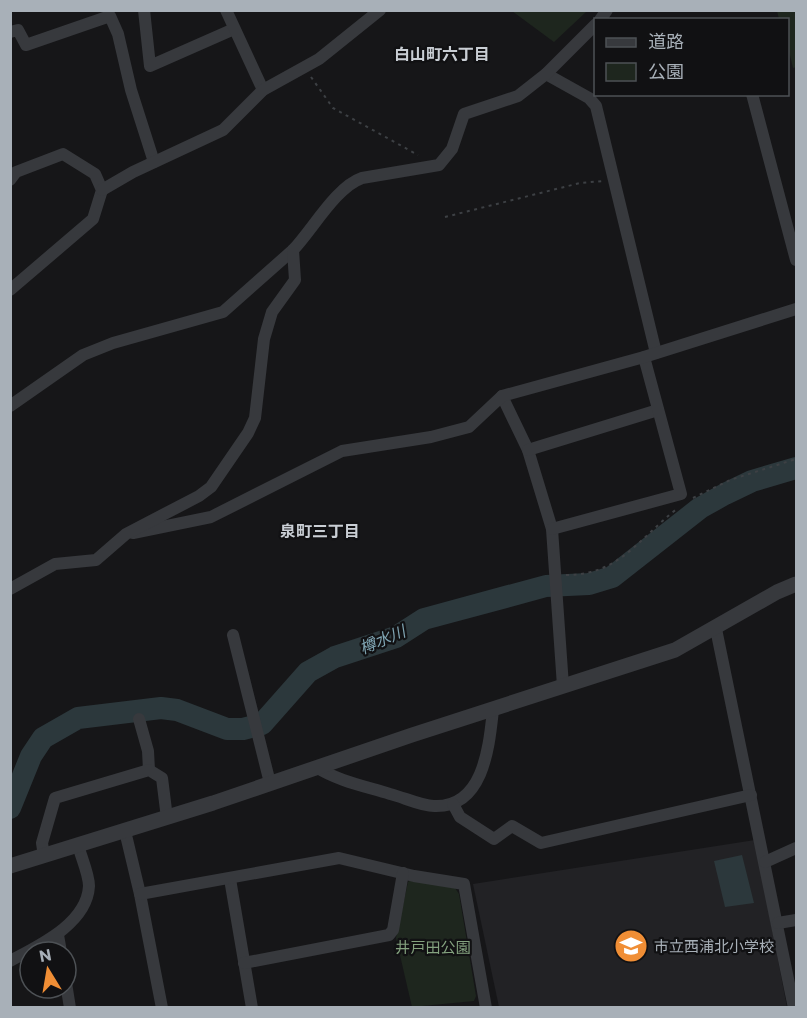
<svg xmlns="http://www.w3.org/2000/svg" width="807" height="1018" font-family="Commissioner,'Noto Sans JP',sans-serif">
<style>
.built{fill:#222225}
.green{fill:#1e261e}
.water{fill:#2c383c}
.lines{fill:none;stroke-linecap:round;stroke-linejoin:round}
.river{stroke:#2c383c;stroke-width:22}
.path{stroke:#3d4044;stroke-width:2;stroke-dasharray:3 4.5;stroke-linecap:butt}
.minor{stroke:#37393d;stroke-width:12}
.tertiary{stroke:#37393d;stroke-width:15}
.labels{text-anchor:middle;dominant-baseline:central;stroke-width:4.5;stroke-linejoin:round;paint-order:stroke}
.poi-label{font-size:15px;fill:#a8b0b8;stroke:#111113;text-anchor:start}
.park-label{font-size:15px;fill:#84a27f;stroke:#111113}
.neighbourhood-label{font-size:16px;font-weight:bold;fill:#c9ced4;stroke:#111113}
.water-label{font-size:16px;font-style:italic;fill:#7fa4b2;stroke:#111113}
</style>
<rect width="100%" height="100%" fill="#161618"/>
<polygon class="built" points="755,840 787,1007 499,1007 473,884"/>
<g class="green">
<polygon points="512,11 587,10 587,11 554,42"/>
<polygon points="777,11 796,11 796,67 793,68 788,47 788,20 779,19"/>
<polygon points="411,880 455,888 459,894 476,996 474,1001 412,1007 396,938 408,882"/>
</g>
<polygon class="water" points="742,855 754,903 725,907 714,861"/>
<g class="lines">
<polyline class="river" points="10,808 31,756 43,738 78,718 161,708 177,710 227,729 243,729 262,724 308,672 335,657 396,637 424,619 546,586 589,584 612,577 700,508 725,494 752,481 796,468"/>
<g class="path">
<polyline points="311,77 333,108 418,155"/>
<polyline points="445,217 580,183 603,181"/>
<polyline points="693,498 730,480 796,459"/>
<path d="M566 575C620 575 639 538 678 508"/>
</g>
<g class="minor">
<polyline points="144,10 150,66 234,29"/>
<polyline points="226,10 263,90"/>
<polyline points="600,20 607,10"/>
<polyline points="10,32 18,30 26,45 110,16 118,34 131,90 154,162"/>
<polyline points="546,74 589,98 596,106 656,353"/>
<polyline points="752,94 796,260"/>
<polyline points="10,180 16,172 63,154 95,174 102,190 93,219 10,290"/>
<polyline points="102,190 133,172 223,130 263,90 319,59 380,10"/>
<polyline points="502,396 528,450 552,529 563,686"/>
<polyline points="10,406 83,355 113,343 223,312 293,250"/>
<polyline points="528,450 658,410"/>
<polyline points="552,529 681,494 644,357"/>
<polyline points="133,533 211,517 342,451 431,437 469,427 502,396 644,357 796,309"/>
<path d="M10 589 55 564 96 560 126 534 199 496 211 487 248 433 255 418 264 339 272 312 295 280 293 250C313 229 336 187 362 178L439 165 452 149 464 114 518 96 546 74 596 24"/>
<polyline points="716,629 794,1008"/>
<polyline points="233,635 270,783"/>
<polyline points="139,719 148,751 149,770"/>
<path d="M316 767C338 781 364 786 390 794 403 797 421 806 434 806 484 808 489 746 493 710"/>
<polyline points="453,804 460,817 494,839 512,826 541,843 751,795"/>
<polyline points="125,831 140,894 162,1008"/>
<polyline points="44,856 42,843 55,798 149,770 162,778 167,818"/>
<polyline points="765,862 796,848"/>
<polyline points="230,879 252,1008"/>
<polyline points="140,894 339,858 414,876 464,884 486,1008"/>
<polyline points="778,923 796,920"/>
<polyline points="58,935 61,952"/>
<path d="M10 961C38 946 87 924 89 886 89 874 81 857 78 845"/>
<polyline points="244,963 389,935 393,930 403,873"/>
<polyline points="66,983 70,1008"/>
</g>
<polyline class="tertiary" points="10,866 213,803 412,735 675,650 777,592 796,584"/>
</g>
<defs>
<symbol id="school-disc" viewBox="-11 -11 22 22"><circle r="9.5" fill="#f08e35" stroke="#111113"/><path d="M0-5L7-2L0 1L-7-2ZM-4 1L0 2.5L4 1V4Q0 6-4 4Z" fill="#fff"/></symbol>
</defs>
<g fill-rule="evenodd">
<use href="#school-disc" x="612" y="927" width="38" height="38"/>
</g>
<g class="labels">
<g class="poi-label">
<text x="654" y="946">市立西浦北小学校</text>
</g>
<g class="park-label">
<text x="433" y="947">井戸田公園</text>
</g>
<g class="neighbourhood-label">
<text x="442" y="53">白山町六丁目</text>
<text x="320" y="530">泉町三丁目</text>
</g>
<g class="water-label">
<text transform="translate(382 639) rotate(-23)">樽水川</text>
</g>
</g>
<rect width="807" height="1018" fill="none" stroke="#a8b0b8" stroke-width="24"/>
<rect x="594" y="18" width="195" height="78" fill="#111113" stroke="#4d5155" stroke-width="1.5"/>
<rect x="606" y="38" width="30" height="9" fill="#37393d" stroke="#4d5155" stroke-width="1.5"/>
<text x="648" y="48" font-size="18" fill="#a8b0b8">道路</text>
<rect x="606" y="63" width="30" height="18" fill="#1e261e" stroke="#4d5155" stroke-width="1.5"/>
<text x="648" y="78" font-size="18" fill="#a8b0b8">公園</text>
<g transform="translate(48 970) rotate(349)"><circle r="28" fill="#111113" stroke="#4d5155" stroke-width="1.5"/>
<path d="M0-4.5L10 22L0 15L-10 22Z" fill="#f08e35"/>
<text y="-9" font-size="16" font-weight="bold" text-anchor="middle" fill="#a8b0b8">N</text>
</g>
</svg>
